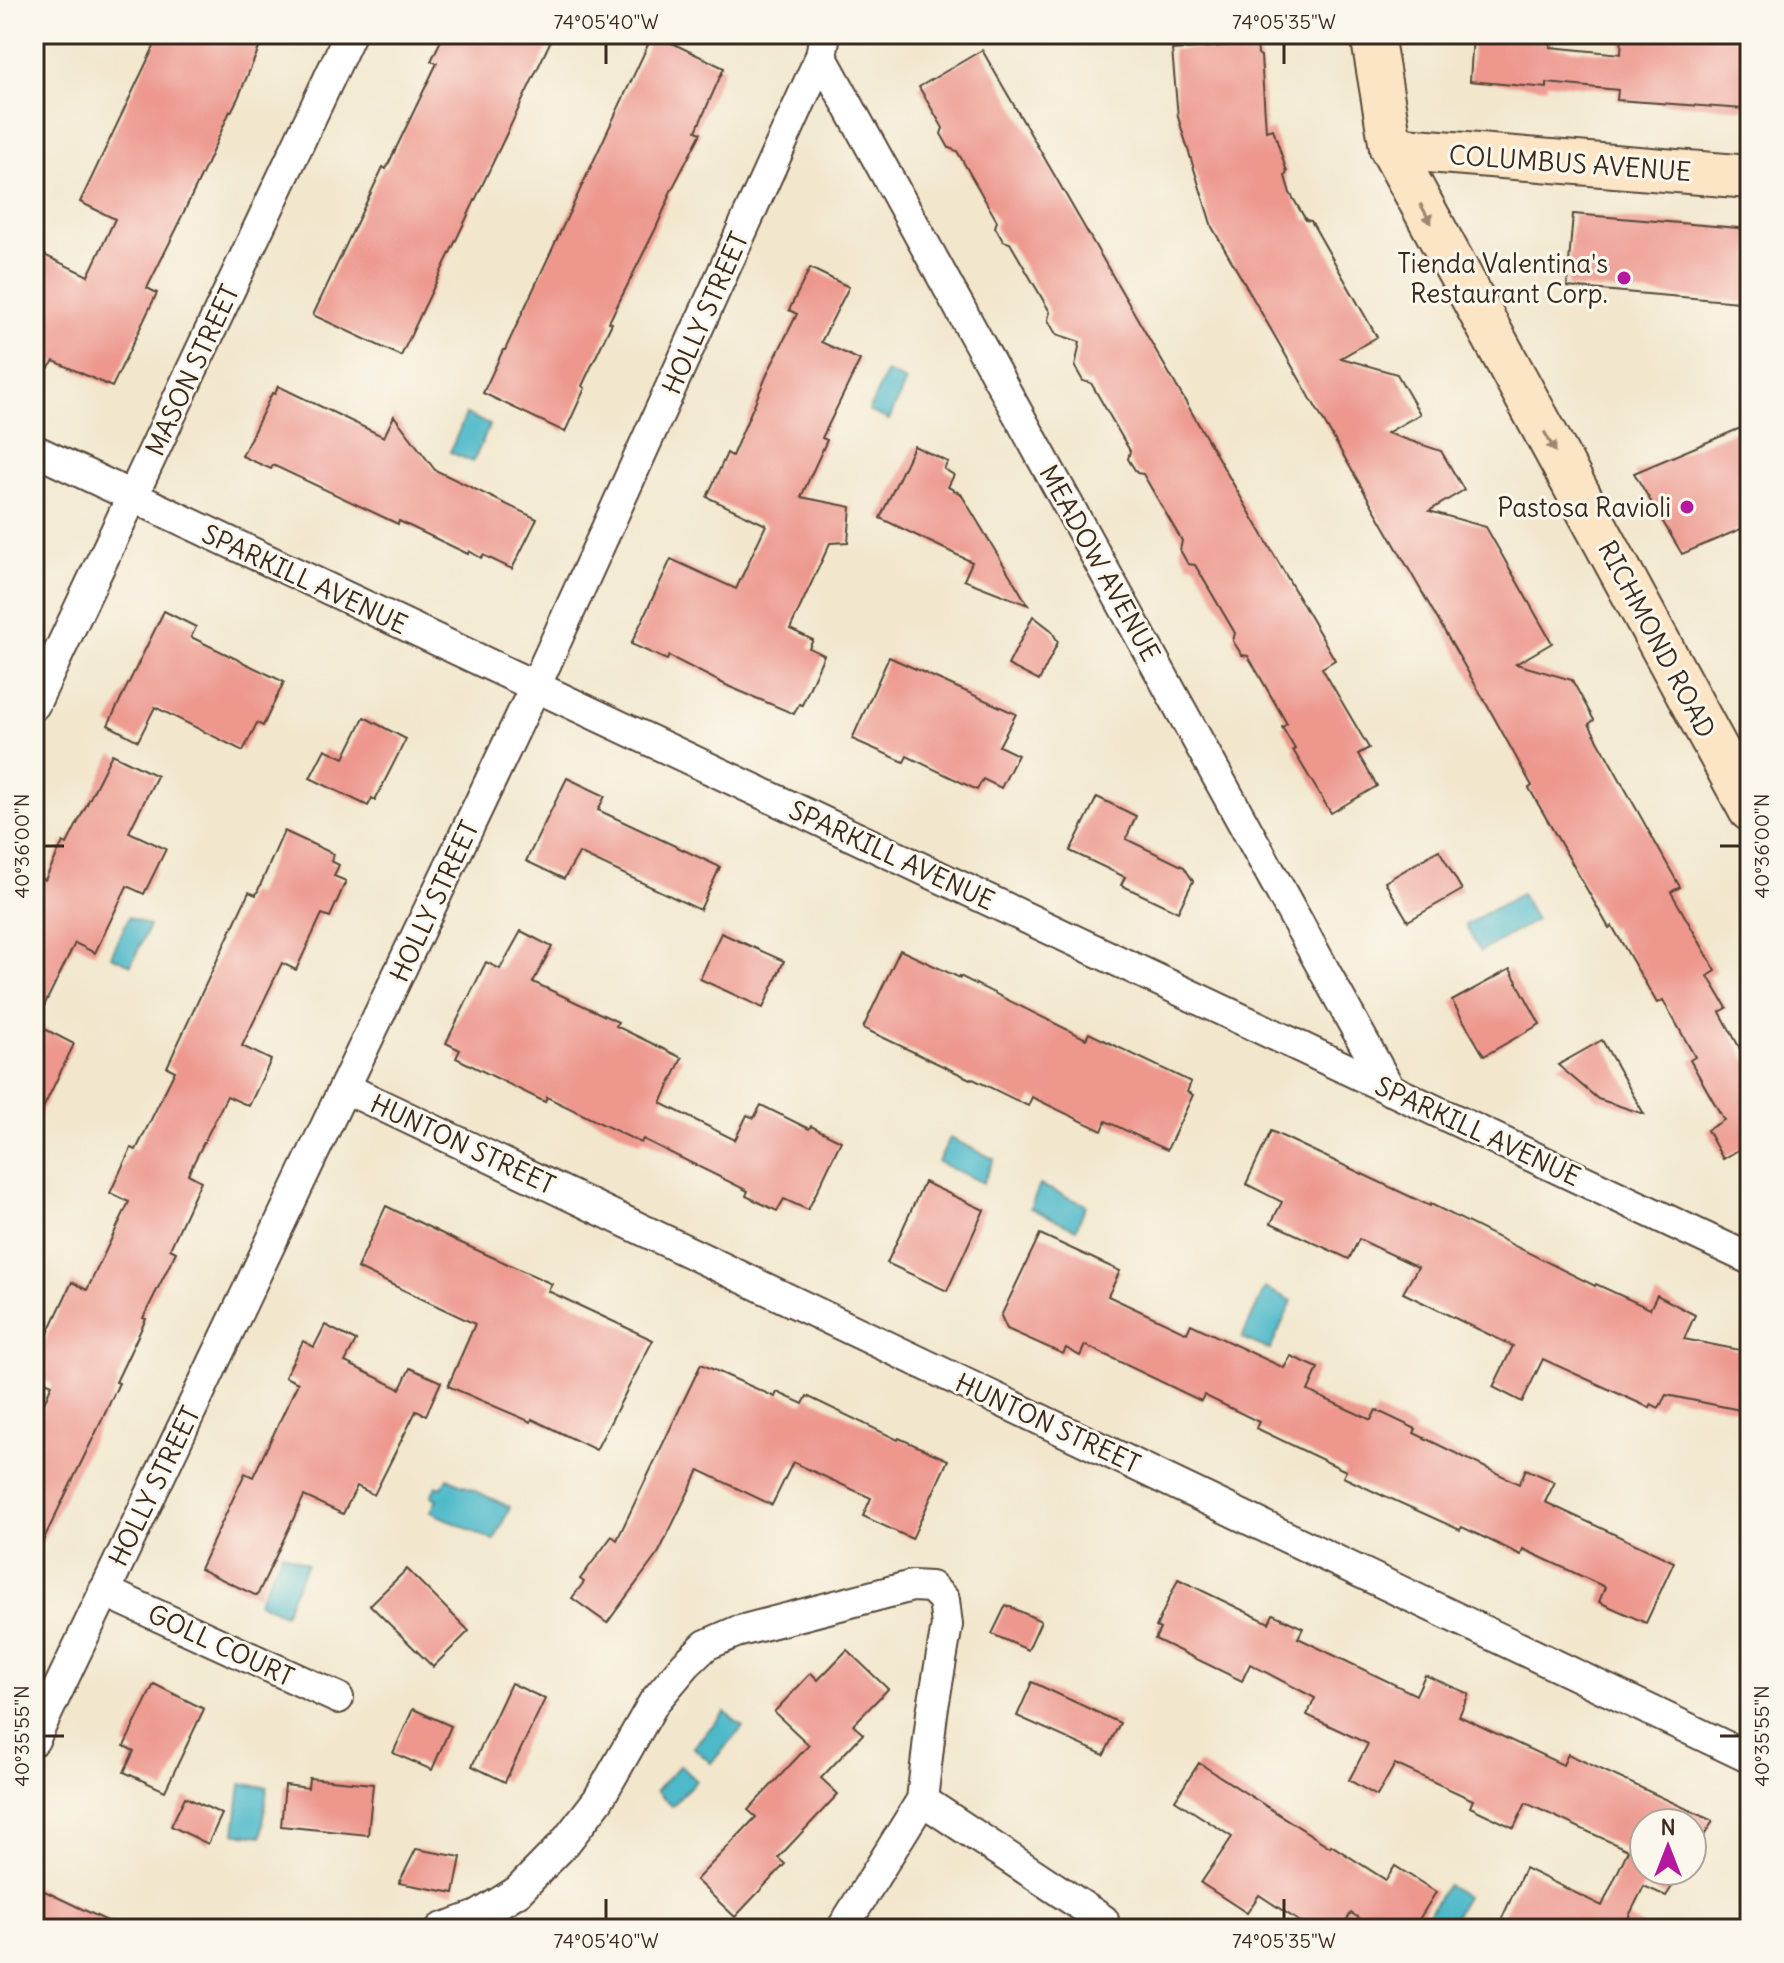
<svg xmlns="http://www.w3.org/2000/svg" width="1784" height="1963" font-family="Delius,sans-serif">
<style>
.water{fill:#4db9c9;stroke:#447274;stroke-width:2}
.building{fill:#ed978d}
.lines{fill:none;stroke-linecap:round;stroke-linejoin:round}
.street-casing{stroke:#564638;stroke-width:34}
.secondary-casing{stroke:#564638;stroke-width:46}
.street{stroke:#fff;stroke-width:30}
.secondary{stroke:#fce5c4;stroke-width:42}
.oneway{fill:#9c8871}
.ticks{fill:none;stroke:#3b2a1e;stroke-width:3}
.poi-dot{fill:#b5179e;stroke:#fbf7ec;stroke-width:3}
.labels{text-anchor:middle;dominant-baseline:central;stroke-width:6;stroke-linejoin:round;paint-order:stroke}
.street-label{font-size:26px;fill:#3b2a1e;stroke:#fbf7ec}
.poi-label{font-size:26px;fill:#3b2a1e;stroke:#fbf7ec;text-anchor:end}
.neatline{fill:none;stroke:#3b2a1e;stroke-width:3}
.ticks-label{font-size:20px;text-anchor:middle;fill:#3b2a1e}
</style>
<rect width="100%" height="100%" fill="#fbf7ec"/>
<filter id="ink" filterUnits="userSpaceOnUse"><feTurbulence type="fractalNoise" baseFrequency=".0125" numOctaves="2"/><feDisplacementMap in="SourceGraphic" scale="16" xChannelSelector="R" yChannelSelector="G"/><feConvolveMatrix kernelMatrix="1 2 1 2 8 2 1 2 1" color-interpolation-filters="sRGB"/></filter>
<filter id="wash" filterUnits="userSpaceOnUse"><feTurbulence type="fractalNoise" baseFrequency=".006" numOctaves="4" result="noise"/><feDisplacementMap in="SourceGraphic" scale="32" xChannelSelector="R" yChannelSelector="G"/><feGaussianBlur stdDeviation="1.8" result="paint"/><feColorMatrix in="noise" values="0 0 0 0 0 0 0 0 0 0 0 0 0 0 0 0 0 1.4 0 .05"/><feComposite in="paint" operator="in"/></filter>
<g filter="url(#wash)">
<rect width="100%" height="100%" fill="#f2e7cd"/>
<g class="water">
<polygon points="886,372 906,381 889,420 869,411"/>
<polygon points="466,414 490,425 473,462 450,452"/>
<polygon points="1521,894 1536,920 1480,952 1465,925"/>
<polygon points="129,917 149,926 131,965 111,956"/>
<polygon points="950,1138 994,1159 983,1183 938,1162"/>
<polygon points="1040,1185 1086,1205 1076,1229 1030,1208"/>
<polygon points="1265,1288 1292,1301 1270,1350 1242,1338"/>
<polygon points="447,1478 510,1507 494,1541 431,1512 437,1499 431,1496 436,1486 442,1488"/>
<polygon points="282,1552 307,1564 284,1614 258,1602"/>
<polygon points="725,1712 743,1727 711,1763 693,1747"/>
<polygon points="680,1765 696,1780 672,1806 656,1791"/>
<polygon points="241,1784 267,1787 262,1836 235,1833"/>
<polygon points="1447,1885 1466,1897 1447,1929 1427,1917"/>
</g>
<g id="blocks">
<g class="building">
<polygon points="160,34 265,34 238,98 231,112 230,111 205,168 178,224 179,224 147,288 157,293 112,387 54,361 34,387 34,250 88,276 115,219 80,202"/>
<polygon points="444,34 554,34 401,356 313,315 383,167 386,169 437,63 431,61"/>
<polygon points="653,34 724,68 696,131 701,133 669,195 670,196 656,228 609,322 612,323 582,386 585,388 565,432 483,393 503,350 505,350"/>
<polygon points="1622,34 1734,34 1733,39 1750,40 1744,109 1617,100 1618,90 1547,83 1547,88 1470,81 1473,35 1551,41 1550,47 1621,54"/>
<polygon points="1257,43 1258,54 1261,56 1266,131 1273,129 1287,172 1285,176 1290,193 1306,220 1311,221 1377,337 1341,358 1397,374 1420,414 1387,433 1441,451 1464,490 1429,511 1486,527 1552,643 1516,664 1572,680 1594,720 1589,724 1680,887 1671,892 1716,971 1708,976 1727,1008 1720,1012 1750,1067 1750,1167 1740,1149 1723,1159 1707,1130 1724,1120 1690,1060 1695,1057 1663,1000 1657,1003 1612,926 1609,928 1529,788 1532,786 1491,712 1212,227 1178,117 1172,50"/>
<polygon points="982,50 1335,660 1322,668 1369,748 1358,754 1377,786 1331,813 1293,750 1295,749 1282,727 1287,724 1248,656 1242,655 1233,641 1235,633 1195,565 1188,564 1180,550 1182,541 1143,474 1137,473 1128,459 1130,451 1091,383 1083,381 1075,367 1080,342 1056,334 1048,320 1050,312 1010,243 1003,241 995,227 997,221 957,151 949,148 941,134 943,128 919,87"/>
<polygon points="1573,214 1750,229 1750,303 1567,287"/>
<polygon points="810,268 849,287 821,342 860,360 822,438 827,440 801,497 851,507 848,542 830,543 790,629 813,640 809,648 824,655 802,705 799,704 794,714 730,687 669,656 667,660 631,644 671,559 736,589 766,525 707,497 727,453 732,456 769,370 797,314 789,310"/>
<polygon points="278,386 384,437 394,416 435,470 537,519 512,569 483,555 481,558 469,551 468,554 399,521 398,524 273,465 271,469 242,456 272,393 275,394"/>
<polygon points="1750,424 1750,525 1682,554 1634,473"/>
<polygon points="914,446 948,462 944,469 954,475 948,487 961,494 1028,605 964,580 972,562 880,518"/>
<polygon points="164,611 196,627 191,637 284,682 263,726 257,723 243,751 155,707 138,741 108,725"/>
<polygon points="1033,616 1051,630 1058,642 1039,681 1008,665"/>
<polygon points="889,657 1016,714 999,746 1018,755 1001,788 983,779 977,790 907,756 904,762 852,739"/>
<polygon points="364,717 406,739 375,800 372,798 368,806 310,778 325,749 344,758"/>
<polygon points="112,754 157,776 129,832 166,849 144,894 127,886 95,953 75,943 35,1024 74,1044 34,1127 34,875 45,880 63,842 67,844"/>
<polygon points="567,778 605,796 598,810 720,867 700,910 579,853 564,879 526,861"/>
<polygon points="1097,797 1136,816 1126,839 1184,867 1193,881 1178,912 1121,885 1125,877 1070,851"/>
<polygon points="284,831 334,854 331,861 339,865 334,876 346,881 330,917 322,914 296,970 282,963 242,1046 271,1060 249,1106 227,1096 188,1174 201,1181 170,1249 176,1252 143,1318 146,1319 116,1382 119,1383 100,1424 34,1559 34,1427 52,1384 34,1376 34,1363 72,1282 87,1290 129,1202 110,1193 131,1148 136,1150 175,1071 167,1067 249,892 256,895"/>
<polygon points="1439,850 1462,890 1408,921 1385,882"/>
<polygon points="521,931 552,947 533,982 618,1022 616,1026 682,1058 661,1103 735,1140 747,1115 754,1118 761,1105 809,1129 811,1126 841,1141 808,1210 784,1199 777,1211 746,1196 748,1191 643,1139 641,1143 547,1097 545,1102 456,1058 460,1050 446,1043 486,962 500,969"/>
<polygon points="721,933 784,961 763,1008 700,979"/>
<polygon points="900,950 960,978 960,976 1086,1039 1089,1033 1191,1082 1187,1092 1193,1095 1167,1150 1106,1121 1102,1131 1032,1097 1028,1106 971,1078 970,1079 863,1028"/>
<polygon points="1510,969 1540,1024 1484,1056 1452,1001"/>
<polygon points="1602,1040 1644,1114 1598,1099 1558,1065"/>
<polygon points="1271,1131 1430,1206 1431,1204 1595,1286 1596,1284 1650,1309 1657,1295 1695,1315 1684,1339 1750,1352 1750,1412 1666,1395 1659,1408 1651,1404 1650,1408 1543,1359 1522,1402 1493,1387 1513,1346 1403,1293 1418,1267 1359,1239 1349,1259 1271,1223 1282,1202 1246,1184"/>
<polygon points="924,1182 984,1210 947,1291 887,1263"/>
<polygon points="386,1206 459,1242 552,1284 548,1291 653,1340 596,1450 532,1419 531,1422 448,1386 475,1324 357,1268"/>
<polygon points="1040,1234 1120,1271 1108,1296 1187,1333 1191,1324 1284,1368 1291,1356 1318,1368 1308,1391 1371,1420 1376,1410 1416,1429 1414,1433 1519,1484 1526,1469 1555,1482 1545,1502 1674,1562 1646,1623 1599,1602 1605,1587 1523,1549 1521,1555 1462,1527 1460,1530 1383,1495 1383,1496 1343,1477 1346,1471 1256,1428 1259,1422 1204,1395 1201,1401 1085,1345 1080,1356 1066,1348 1063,1354 1007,1329 1001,1316"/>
<polygon points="325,1325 356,1341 345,1362 400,1389 410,1368 441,1382 426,1415 416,1411 374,1495 357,1486 343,1514 304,1496 257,1596 200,1569 245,1473 253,1477 298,1383 285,1377 303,1341 314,1347"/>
<polygon points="701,1364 775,1397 777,1392 803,1404 807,1396 898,1440 899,1438 948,1460 912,1539 863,1516 871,1498 793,1462 772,1505 699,1470 659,1552 607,1623 572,1598 584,1582 580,1579 612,1536 617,1540"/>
<polygon points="407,1569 469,1631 433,1667 370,1605"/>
<polygon points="1178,1579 1269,1623 1273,1614 1303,1628 1298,1638 1416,1695 1425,1675 1469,1694 1459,1716 1563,1765 1568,1754 1713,1821 1692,1855 1692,1823 1644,1823 1644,1871 1682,1871 1666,1896 1644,1886 1628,1918 1650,1929 1497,1929 1525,1868 1602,1906 1628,1850 1526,1803 1514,1828 1470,1807 1473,1800 1395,1764 1377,1796 1349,1780 1368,1744 1307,1715 1315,1698 1250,1664 1242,1681 1155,1639 1160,1629 1156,1627"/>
<polygon points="1006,1605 1041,1621 1028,1650 992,1634"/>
<polygon points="847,1650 888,1689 853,1725 863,1734 821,1778 838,1794 778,1858 785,1864 735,1917 696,1880 756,1817 748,1810 809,1745 774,1712 811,1673 818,1680"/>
<polygon points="1032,1682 1120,1723 1104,1755 1017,1716"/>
<polygon points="511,1683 545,1699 505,1782 472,1766"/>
<polygon points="154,1684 204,1709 165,1791 124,1772 134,1751 124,1746"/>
<polygon points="413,1709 451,1726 432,1770 393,1753"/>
<polygon points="1199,1763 1330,1847 1331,1845 1386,1880 1395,1866 1436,1892 1413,1929 1377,1929 1351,1913 1341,1929 1311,1929 1259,1895 1247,1913 1201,1883 1232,1837 1175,1800"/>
<polygon points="309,1778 373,1784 368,1835 281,1826 285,1785 308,1788"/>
<polygon points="185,1797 222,1814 208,1844 171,1826"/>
<polygon points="416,1849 461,1857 454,1893 399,1883"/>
<polygon points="34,1886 124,1929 34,1929"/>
</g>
</g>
</g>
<g filter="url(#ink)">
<use href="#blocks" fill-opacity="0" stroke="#564638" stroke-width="2"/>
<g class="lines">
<defs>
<g id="street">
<polyline points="825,34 821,56 1390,1090"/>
<polyline points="34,450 1750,1259"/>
<polyline points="34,705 350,34"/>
<polyline points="345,1088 1750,1758"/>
<polyline points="104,1591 338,1698"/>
<polyline points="34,1740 535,687 821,56"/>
<polyline points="922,1800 1103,1920"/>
<polyline points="441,1929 478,1916 518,1891 564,1844 598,1800 654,1702 686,1664 706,1645 736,1632 912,1586 931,1587 944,1600 947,1625 932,1713 922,1800 842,1929"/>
</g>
<g id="secondary">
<polyline points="1372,34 1391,148 1750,810"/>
<polyline points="1391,148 1750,177"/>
</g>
</defs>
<use href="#street" class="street-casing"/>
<use href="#secondary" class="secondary-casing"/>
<use href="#street" class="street"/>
<use href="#secondary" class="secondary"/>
</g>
<defs><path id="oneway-solid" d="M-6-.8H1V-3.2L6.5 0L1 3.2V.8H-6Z" transform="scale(2)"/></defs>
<g class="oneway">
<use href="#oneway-solid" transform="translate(1426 214) rotate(61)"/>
<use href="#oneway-solid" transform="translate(1550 442) rotate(61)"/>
</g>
</g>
<path class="ticks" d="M606 44V64M1284 44V64M44 846H64M1720 846H1740M44 1736H64M1720 1736H1740M606 1899V1919M1284 1899V1919"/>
<g class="poi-dot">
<circle cx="1624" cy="278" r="8"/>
<circle cx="1687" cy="507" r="8"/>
</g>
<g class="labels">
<g class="street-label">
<text transform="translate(1570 163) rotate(4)">COLUMBUS AVENUE</text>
<text transform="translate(705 313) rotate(-66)">HOLLY STREET</text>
<text transform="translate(192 370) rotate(-65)">MASON STREET</text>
<text transform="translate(1100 563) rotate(61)">MEADOW AVENUE</text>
<text transform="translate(305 579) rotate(25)">SPARKILL AVENUE</text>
<text transform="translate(1657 639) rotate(62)">RICHMOND ROAD</text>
<text transform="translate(892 855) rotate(25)">SPARKILL AVENUE</text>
<text transform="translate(434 901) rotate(-65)">HOLLY STREET</text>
<text transform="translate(1478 1131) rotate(25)">SPARKILL AVENUE</text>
<text transform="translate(463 1144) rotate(25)">HUNTON STREET</text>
<text transform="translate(1048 1423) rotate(25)">HUNTON STREET</text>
<text transform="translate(154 1486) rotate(-64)">HOLLY STREET</text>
<text transform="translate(221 1645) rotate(25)">GOLL COURT</text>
</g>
<g class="poi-label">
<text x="1608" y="263">Tienda Valentina's<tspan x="1608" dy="30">Restaurant Corp.</tspan></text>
<text x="1671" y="507">Pastosa Ravioli</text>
</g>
</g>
<rect width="1784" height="1963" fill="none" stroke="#fbf7ec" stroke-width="88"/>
<g transform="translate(1668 1847)"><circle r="38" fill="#fbf7ec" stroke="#aea59a" stroke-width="2"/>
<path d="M0-6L14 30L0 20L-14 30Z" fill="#b5179e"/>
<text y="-12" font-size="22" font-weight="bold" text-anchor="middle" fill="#3b2a1e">N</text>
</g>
<rect x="44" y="44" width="1696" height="1875" class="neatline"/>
<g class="ticks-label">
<text x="606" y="29">74°05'40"W</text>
<text x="1284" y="29">74°05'35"W</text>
<text transform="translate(22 846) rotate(-90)" y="7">40°36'00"N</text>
<text transform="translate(1762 846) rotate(-90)" y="7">40°36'00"N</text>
<text transform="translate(22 1736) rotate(-90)" y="7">40°35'55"N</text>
<text transform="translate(1762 1736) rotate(-90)" y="7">40°35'55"N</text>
<text x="606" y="1948">74°05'40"W</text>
<text x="1284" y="1948">74°05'35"W</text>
</g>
</svg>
